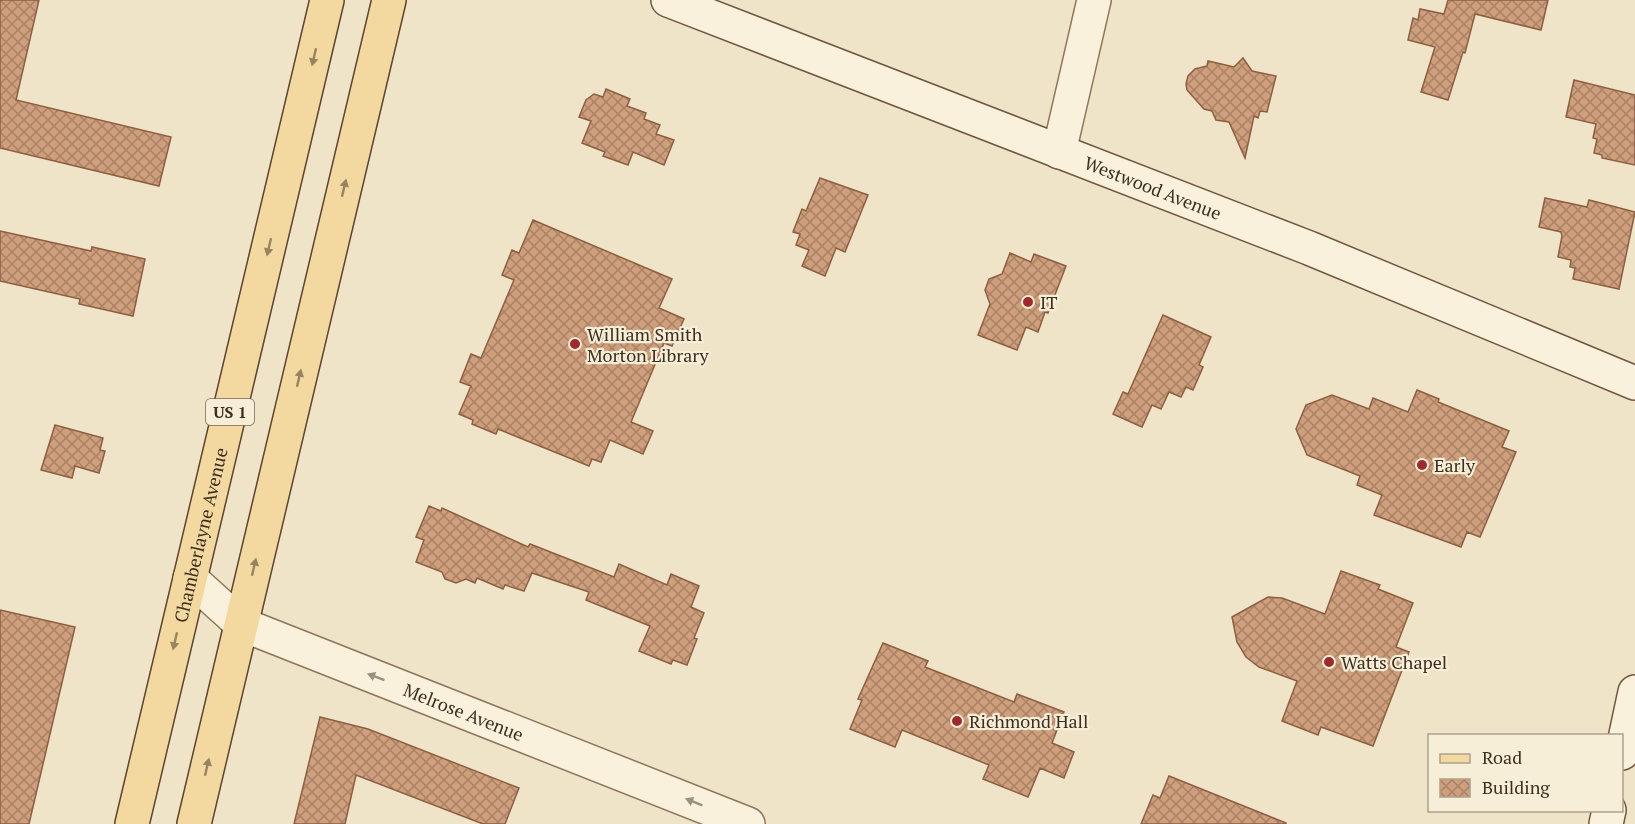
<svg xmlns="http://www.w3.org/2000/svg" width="1635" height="824" font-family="'PT Serif',serif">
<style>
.building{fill:url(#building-cross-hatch);stroke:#8d5f41;stroke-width:1.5}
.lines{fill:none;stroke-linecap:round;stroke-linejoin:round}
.street-casing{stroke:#8d765c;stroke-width:36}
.secondary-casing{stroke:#6f573f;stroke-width:36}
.primary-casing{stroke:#5b4430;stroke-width:36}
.street{stroke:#faf1dc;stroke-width:33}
.secondary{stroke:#faf1dc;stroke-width:33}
.primary{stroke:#f3d9a0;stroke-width:33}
.oneway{fill:#988460}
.oneway2{fill:#9c907e}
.poi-dot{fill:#9e2a2b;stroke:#f7eed8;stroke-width:2}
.labels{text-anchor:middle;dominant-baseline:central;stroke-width:4.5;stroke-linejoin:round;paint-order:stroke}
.shield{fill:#f7eed8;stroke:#756857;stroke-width:1.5}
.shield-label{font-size:16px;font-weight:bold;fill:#3d2e20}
.street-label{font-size:18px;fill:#3d2e20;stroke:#f7eed8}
.poi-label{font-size:18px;fill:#3d2e20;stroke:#f7eed8;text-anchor:start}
</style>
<defs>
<pattern id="building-cross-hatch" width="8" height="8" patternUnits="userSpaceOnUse" patternTransform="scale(1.5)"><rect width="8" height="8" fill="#cf9f7d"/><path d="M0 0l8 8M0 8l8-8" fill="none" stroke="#a98266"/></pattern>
</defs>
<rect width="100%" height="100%" fill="#f0e4c8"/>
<g class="building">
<polygon points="0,0 39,0 16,100 171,137 159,186 0,148"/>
<polygon points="1448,0 1548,0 1541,30 1475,14 1465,53 1463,52 1448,100 1421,92 1435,47 1408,40 1413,18 1418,20 1420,9 1444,14"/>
<polygon points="1243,58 1252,71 1276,76 1267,112 1260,111 1258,118 1254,116 1245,158 1229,122 1216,120 1212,111 1204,109 1187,90 1186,84 1188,76 1195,69 1207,66 1208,61 1234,67"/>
<polygon points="1574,80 1635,95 1635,165 1602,158 1602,155 1594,153 1597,139 1593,138 1596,124 1566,117"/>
<polygon points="606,89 630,99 627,106 646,113 644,119 660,125 656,134 674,140 664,165 633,152 628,165 603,156 605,152 582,143 591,121 579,117 586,100 594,94 603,97"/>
<polygon points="820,178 868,195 845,252 836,248 825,276 802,266 809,250 796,245 800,234 793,232 802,209 806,211"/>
<polygon points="1545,198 1587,207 1589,200 1635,212 1619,289 1573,279 1575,268 1570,267 1571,260 1558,257 1562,236 1561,232 1539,227"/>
<polygon points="533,220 672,279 659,308 684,319 672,346 664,343 631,422 653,431 643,454 610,440 601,462 592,459 589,466 498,429 496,434 472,424 473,420 459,414 471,386 460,382 471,354 481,358 514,280 502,275 512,250 519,253"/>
<polygon points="0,231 91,251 92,247 145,259 133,316 79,304 80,299 0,281"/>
<polygon points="1010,253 1031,262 1034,254 1066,266 1048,313 1045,312 1038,332 1026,327 1017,350 978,335 990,304 985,290 989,279 1002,274"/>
<polygon points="1163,315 1211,337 1199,365 1203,367 1193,390 1186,387 1181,397 1169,392 1161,409 1152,405 1142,427 1113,414 1123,392 1128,394"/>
<polygon points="1417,390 1439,399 1438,402 1509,431 1502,447 1516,452 1480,537 1467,532 1461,547 1374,515 1382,495 1357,485 1360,476 1307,455 1296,429 1306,405 1332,395 1369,409 1373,398 1408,412"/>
<polygon points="55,425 103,438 100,450 105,451 99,473 75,466 72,478 41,470"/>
<polygon points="429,506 441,511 442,508 528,547 530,544 614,577 619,564 667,585 671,574 699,586 691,607 704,613 694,638 697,639 687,665 673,660 671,664 639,651 650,626 586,600 589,592 532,573 524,591 505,585 503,589 477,578 475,583 466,579 456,583 445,579 442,572 416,562 424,540 416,537"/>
<polygon points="1341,571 1380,585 1378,589 1413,603 1396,647 1409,652 1373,746 1321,727 1318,735 1282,721 1297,681 1259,667 1246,657 1237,642 1232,617 1268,597 1282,598 1325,614"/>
<polygon points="0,610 75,627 29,824 0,824"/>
<polygon points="883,643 928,661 925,667 1014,702 1017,694 1064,712 1052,743 1074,752 1064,778 1040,768 1028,797 983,779 989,765 902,730 895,747 850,729 862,700 858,699"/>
<polygon points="320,717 368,729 519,788 505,824 483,824 356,775 345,824 294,824"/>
<polygon points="1169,776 1286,823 1286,824 1141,824 1153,795 1160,798"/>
</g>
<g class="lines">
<defs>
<g id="street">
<polyline points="1059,152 1094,0"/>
<path id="s1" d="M190 578 241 624 748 824"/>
</g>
<g id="secondary">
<path id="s2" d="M668 0 1309 248 1635 383"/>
<polyline points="1622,753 1635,692"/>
<polyline points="1606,824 1609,810"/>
</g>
<g id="primary">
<path id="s3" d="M132 824 327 0"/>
<polyline points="194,824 389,0"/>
</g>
</defs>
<use href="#street" class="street-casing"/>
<use href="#secondary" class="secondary-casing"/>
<use href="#primary" class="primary-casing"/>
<use href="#street" class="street"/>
<use href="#secondary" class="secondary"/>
<use href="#primary" class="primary"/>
</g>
<defs><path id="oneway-solid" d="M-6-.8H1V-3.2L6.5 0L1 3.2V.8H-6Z" transform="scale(1.5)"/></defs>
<g class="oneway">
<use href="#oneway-solid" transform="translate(314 57) rotate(103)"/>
<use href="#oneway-solid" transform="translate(344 188) rotate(-77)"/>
<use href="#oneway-solid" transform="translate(269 247) rotate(103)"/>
<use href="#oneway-solid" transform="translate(299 378) rotate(-77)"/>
<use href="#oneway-solid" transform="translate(254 567) rotate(-77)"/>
<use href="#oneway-solid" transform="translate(175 641) rotate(103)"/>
<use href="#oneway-solid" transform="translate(207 767) rotate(-77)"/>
</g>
<g class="oneway2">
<use href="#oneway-solid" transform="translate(376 677) rotate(-159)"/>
<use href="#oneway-solid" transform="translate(694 802) rotate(-158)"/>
</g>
<g class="poi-dot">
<circle cx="1028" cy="302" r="6"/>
<circle cx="575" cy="344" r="6"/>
<circle cx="1422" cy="465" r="6"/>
<circle cx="1329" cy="662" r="6"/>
<circle cx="957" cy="721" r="6"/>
</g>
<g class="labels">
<rect class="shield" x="206" y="399" width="48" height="26" rx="4.5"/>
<g class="shield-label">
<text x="230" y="412">US 1</text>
</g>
<g class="street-label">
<text stroke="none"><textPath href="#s2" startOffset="520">Westwood Avenue</textPath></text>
<text stroke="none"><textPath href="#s3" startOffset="297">Chamberlayne Avenue</textPath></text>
<text stroke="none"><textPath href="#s1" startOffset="308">Melrose Avenue</textPath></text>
</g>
<g class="poi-label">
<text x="1040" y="302">IT</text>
<text x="587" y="334">William Smith<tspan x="587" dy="21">Morton Library</tspan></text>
<text x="1434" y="465">Early</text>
<text x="1341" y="662">Watts Chapel</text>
<text x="969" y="721">Richmond Hall</text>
</g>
</g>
<rect x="1428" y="734" width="195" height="78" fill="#f7eed8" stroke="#ada18e" stroke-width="1.5"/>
<rect x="1440" y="754" width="30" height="9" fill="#f3d9a0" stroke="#ada18e" stroke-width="1.5"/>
<text x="1482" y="764" font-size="18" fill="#3d2e20">Road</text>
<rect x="1440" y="779" width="30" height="18" fill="url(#building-cross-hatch)" stroke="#ada18e" stroke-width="1.5"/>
<text x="1482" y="794" font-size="18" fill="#3d2e20">Building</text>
</svg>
